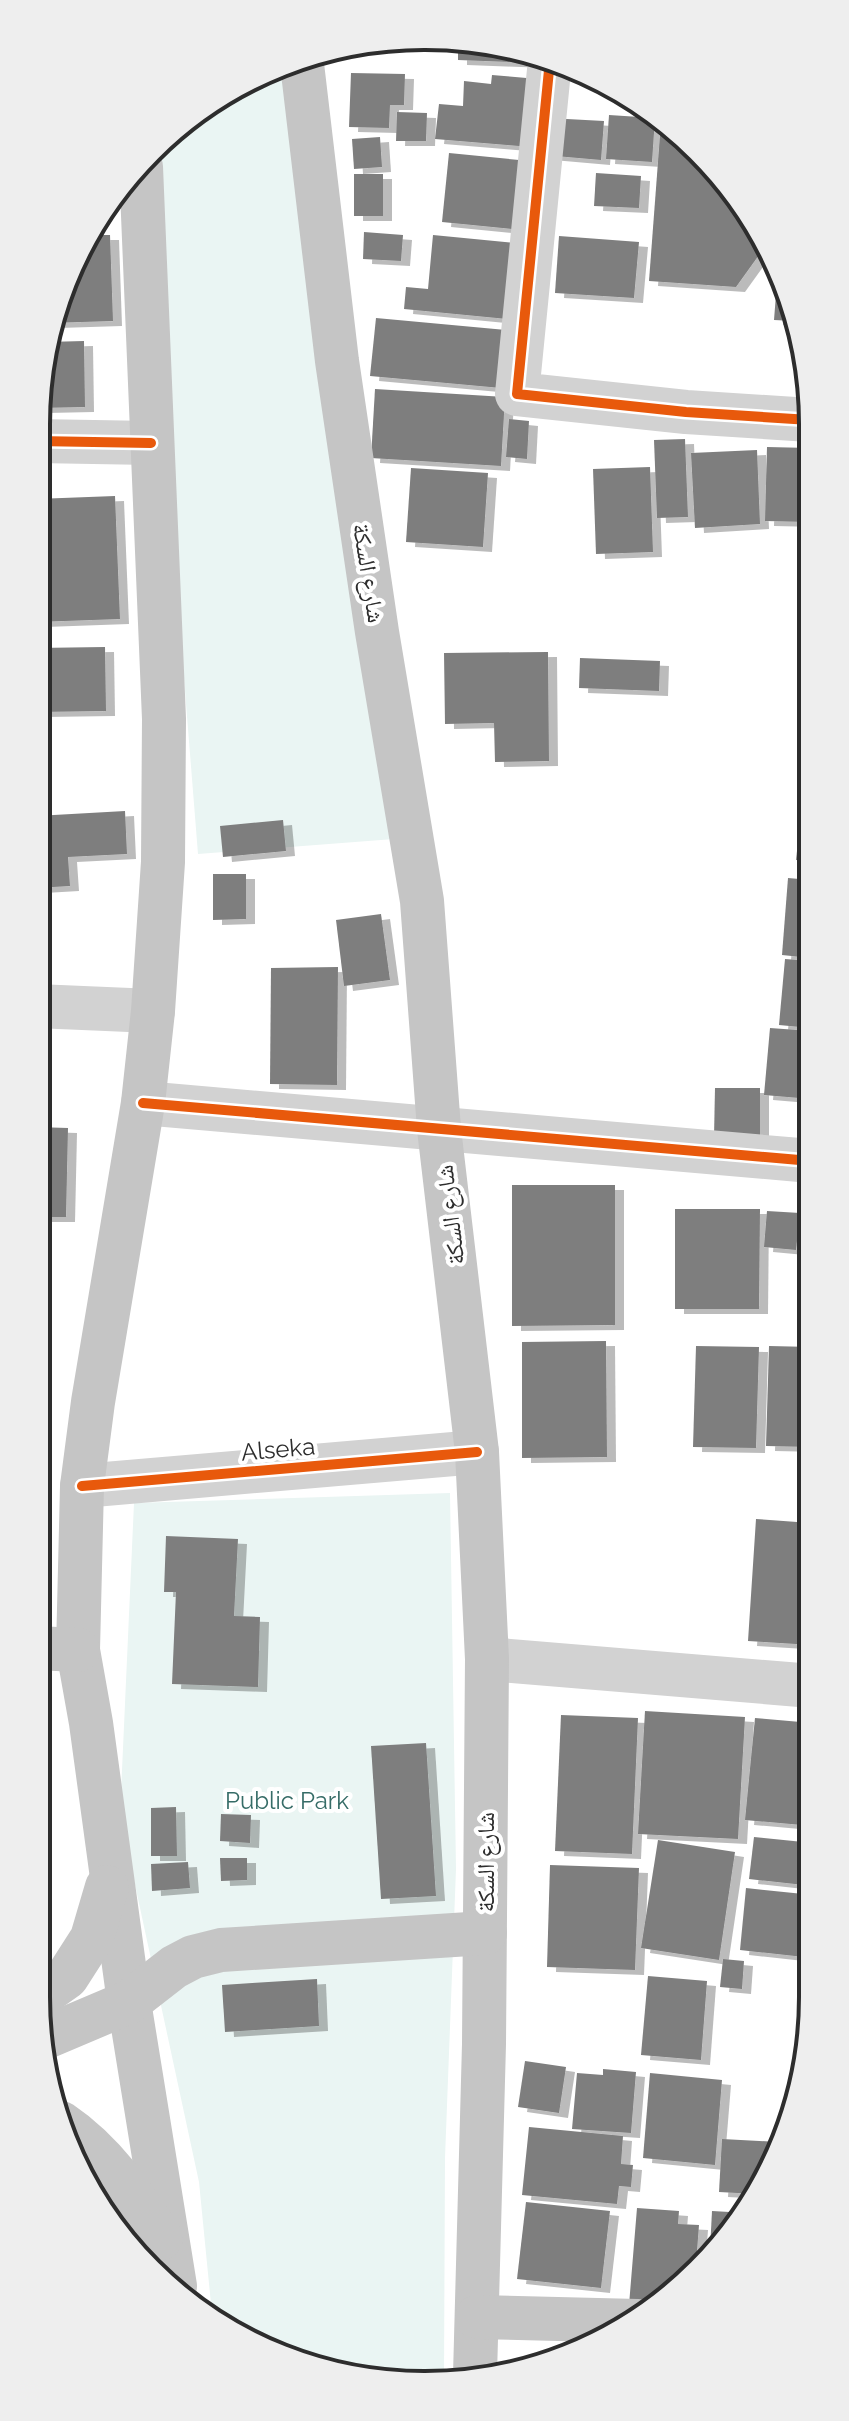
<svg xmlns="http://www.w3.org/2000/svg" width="849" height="2421" font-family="Raleway,'Noto Naskh Arabic',sans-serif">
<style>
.green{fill:#eaf5f3}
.building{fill:#7e7e7e;filter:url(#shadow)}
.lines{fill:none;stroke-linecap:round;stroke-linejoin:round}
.minor{stroke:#d2d2d2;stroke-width:44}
.major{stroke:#c5c5c5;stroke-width:44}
.cycleway-casing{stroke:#fff;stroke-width:15}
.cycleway{stroke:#e8590c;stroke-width:10}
.labels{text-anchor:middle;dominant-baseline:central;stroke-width:8;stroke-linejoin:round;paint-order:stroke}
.street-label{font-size:24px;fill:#2d2d2d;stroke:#fff}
.park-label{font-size:24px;fill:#366c67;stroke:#fff}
.rim{fill:none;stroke:#2d2d2d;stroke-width:4}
</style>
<defs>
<filter id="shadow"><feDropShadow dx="9" dy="5" stdDeviation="0" flood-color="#0004"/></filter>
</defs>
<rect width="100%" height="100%" fill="#fff"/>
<g class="green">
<polygon points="292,67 394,839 198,854 176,578 155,154 230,88"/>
<polygon points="450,1493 456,1869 445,2158 444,2377 374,2382 252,2345 212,2314 199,2182 120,1815 134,1503"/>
</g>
<g class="building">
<polygon points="458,45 525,49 541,56 541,63 458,60"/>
<polygon points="351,73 405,74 404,105 390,105 389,128 349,127"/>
<polygon points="492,75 538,79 531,147 435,139 439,104 463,106 464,81 491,84"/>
<polygon points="397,112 427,113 426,141 396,141"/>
<polygon points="609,115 655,118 652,162 606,159"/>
<polygon points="548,118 604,121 601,160 544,155"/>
<polygon points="661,122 716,168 765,241 764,248 736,287 649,281"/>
<polygon points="380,137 382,167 354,169 352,139"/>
<polygon points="449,153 519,160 512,229 442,222"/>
<polygon points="596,173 641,176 639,208 594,206"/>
<rect x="354" y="174" width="29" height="42"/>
<polygon points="364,232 403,235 401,261 363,259"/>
<polygon points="93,235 110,235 113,321 50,323"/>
<polygon points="433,235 515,243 507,319 404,309 406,287 428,289"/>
<polygon points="559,236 639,242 634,298 555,293"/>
<polygon points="778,269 779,273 794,321 774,320"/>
<polygon points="376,318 506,330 501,388 370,376"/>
<polygon points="84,341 85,407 38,408 47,342"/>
<polygon points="802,347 810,373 810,398 798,398"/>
<polygon points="375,389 505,397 501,466 371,458"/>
<polygon points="509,419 529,421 527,459 506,457"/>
<polygon points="685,439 688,517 657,518 654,440"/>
<polygon points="767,447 810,448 810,522 765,521"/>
<polygon points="757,450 760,524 695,528 691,453"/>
<polygon points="650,467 653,552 596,554 593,469"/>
<polygon points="411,468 488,473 483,547 406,542"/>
<polygon points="115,496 120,619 36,622 36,499"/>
<polygon points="105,647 106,711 36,712 36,648"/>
<polygon points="548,652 549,761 495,762 494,723 445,724 444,653"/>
<polygon points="580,658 660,661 659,691 579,688"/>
<polygon points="808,753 810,753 811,861 796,860"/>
<polygon points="125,811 127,854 68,857 70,886 36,888 36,816"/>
<polygon points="283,820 286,851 223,857 220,826"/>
<polygon points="213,874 246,874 246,919 213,920"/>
<polygon points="788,878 811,880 811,958 782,955"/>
<polygon points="381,914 390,980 344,986 336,920"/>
<polygon points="785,959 811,961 811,1028 779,1025"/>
<polygon points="338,967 337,1085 270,1084 271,968"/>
<polygon points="770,1028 811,1031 811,1099 764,1095"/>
<polygon points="715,1088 760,1088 760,1137 714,1137"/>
<polygon points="36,1127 68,1128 66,1217 36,1217"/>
<polygon points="512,1185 615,1185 615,1325 512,1326"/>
<polygon points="675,1209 760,1209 759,1309 675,1309"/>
<polygon points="767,1211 800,1213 796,1250 764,1247"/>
<polygon points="802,1259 811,1260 812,1300 799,1299"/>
<polygon points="606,1341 607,1457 522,1458 522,1342"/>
<polygon points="696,1346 759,1347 756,1448 693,1447"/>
<polygon points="769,1346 812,1347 812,1447 766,1446"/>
<polygon points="798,1506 812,1507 812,1645 748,1641 756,1519 797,1522"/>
<polygon points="166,1536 238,1539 234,1616 260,1617 258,1687 172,1684 176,1592 164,1592"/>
<polygon points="645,1711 745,1717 738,1839 638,1834"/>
<polygon points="561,1715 638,1718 632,1854 555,1851"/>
<polygon points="755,1718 812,1723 813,1826 745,1820"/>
<polygon points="426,1743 436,1896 381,1899 371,1746"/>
<polygon points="176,1807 177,1856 151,1856 151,1808"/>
<polygon points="221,1814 251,1815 250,1843 220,1841"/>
<polygon points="754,1837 813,1843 813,1886 749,1879"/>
<polygon points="658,1840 735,1852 719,1960 641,1948"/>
<polygon points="220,1858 247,1858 247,1880 221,1881"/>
<polygon points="188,1862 190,1888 152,1891 151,1864"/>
<polygon points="550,1865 639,1868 635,1970 547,1967"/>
<polygon points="746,1888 813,1895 813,1958 740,1950"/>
<polygon points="723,1959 744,1961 742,1989 720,1987"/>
<polygon points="648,1976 707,1981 701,2060 641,2055"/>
<polygon points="317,1979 319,2026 225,2032 222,1985"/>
<polygon points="525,2061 566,2067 559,2113 518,2107"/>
<polygon points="603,2069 636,2072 631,2133 572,2129 577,2073 603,2075"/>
<polygon points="650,2073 722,2080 715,2165 643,2158"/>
<polygon points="529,2127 623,2136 621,2164 633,2165 631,2187 619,2186 617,2204 522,2195"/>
<polygon points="722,2139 779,2142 756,2194 719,2192"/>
<polygon points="526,2202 610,2211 601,2288 517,2279"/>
<polygon points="637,2208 679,2211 678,2224 699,2225 696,2264 653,2307 629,2305"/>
<polygon points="712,2211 747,2213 710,2250"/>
</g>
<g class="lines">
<g class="minor">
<polyline points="550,60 517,394 686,412 810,420"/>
<polyline points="36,441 151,443"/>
<polyline points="36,1006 153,1011"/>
<polyline points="143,1103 811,1161"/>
<polyline points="82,1486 477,1452"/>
<polyline points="487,1659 812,1686"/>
</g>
<g class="major">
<polyline points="302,64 337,361 377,632 422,901 439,1129 477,1452 487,1659 484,2044 475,2375"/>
<polyline points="141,167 164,719 163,862 153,1011 143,1103 93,1402 82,1486 78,1650 91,1723 129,2002 175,2286"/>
<polyline points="36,1648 78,1650"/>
<polyline points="36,1999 67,1977 92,1938 107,1887"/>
<polyline points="44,2038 129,2002 174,1967 193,1957 221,1950 485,1933"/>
<path d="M61 2123C104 2152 133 2195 161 2238"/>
<polyline points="477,2317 638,2321"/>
</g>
<defs>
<g id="cycleway">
<polyline points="550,60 517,394 686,412 810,420"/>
<polyline points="36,441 151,443"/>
<polyline points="143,1103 811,1161"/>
<polyline points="82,1486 477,1452"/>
</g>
</defs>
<use href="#cycleway" class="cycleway-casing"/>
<use href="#cycleway" class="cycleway"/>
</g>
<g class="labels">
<g class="street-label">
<text transform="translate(369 573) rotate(81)">شارع السكة</text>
<text transform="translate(450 1215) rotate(-97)">شارع السكة</text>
<text transform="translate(278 1449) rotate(-5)">Alseka</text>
<text transform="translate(485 1862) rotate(-90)">شارع السكة</text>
</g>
<g class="park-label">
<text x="287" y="1800">Public Park</text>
</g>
</g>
<path d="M0 0H849V2421H0ZM424 50H425A374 374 0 0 1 799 424V1997A374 374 0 0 1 425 2371H424A374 374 0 0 1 50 1997V424A374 374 0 0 1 424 50Z" fill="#eee" fill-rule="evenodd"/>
<path class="rim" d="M424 50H425A374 374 0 0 1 799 424V1997A374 374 0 0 1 425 2371H424A374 374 0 0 1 50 1997V424A374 374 0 0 1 424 50Z"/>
</svg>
